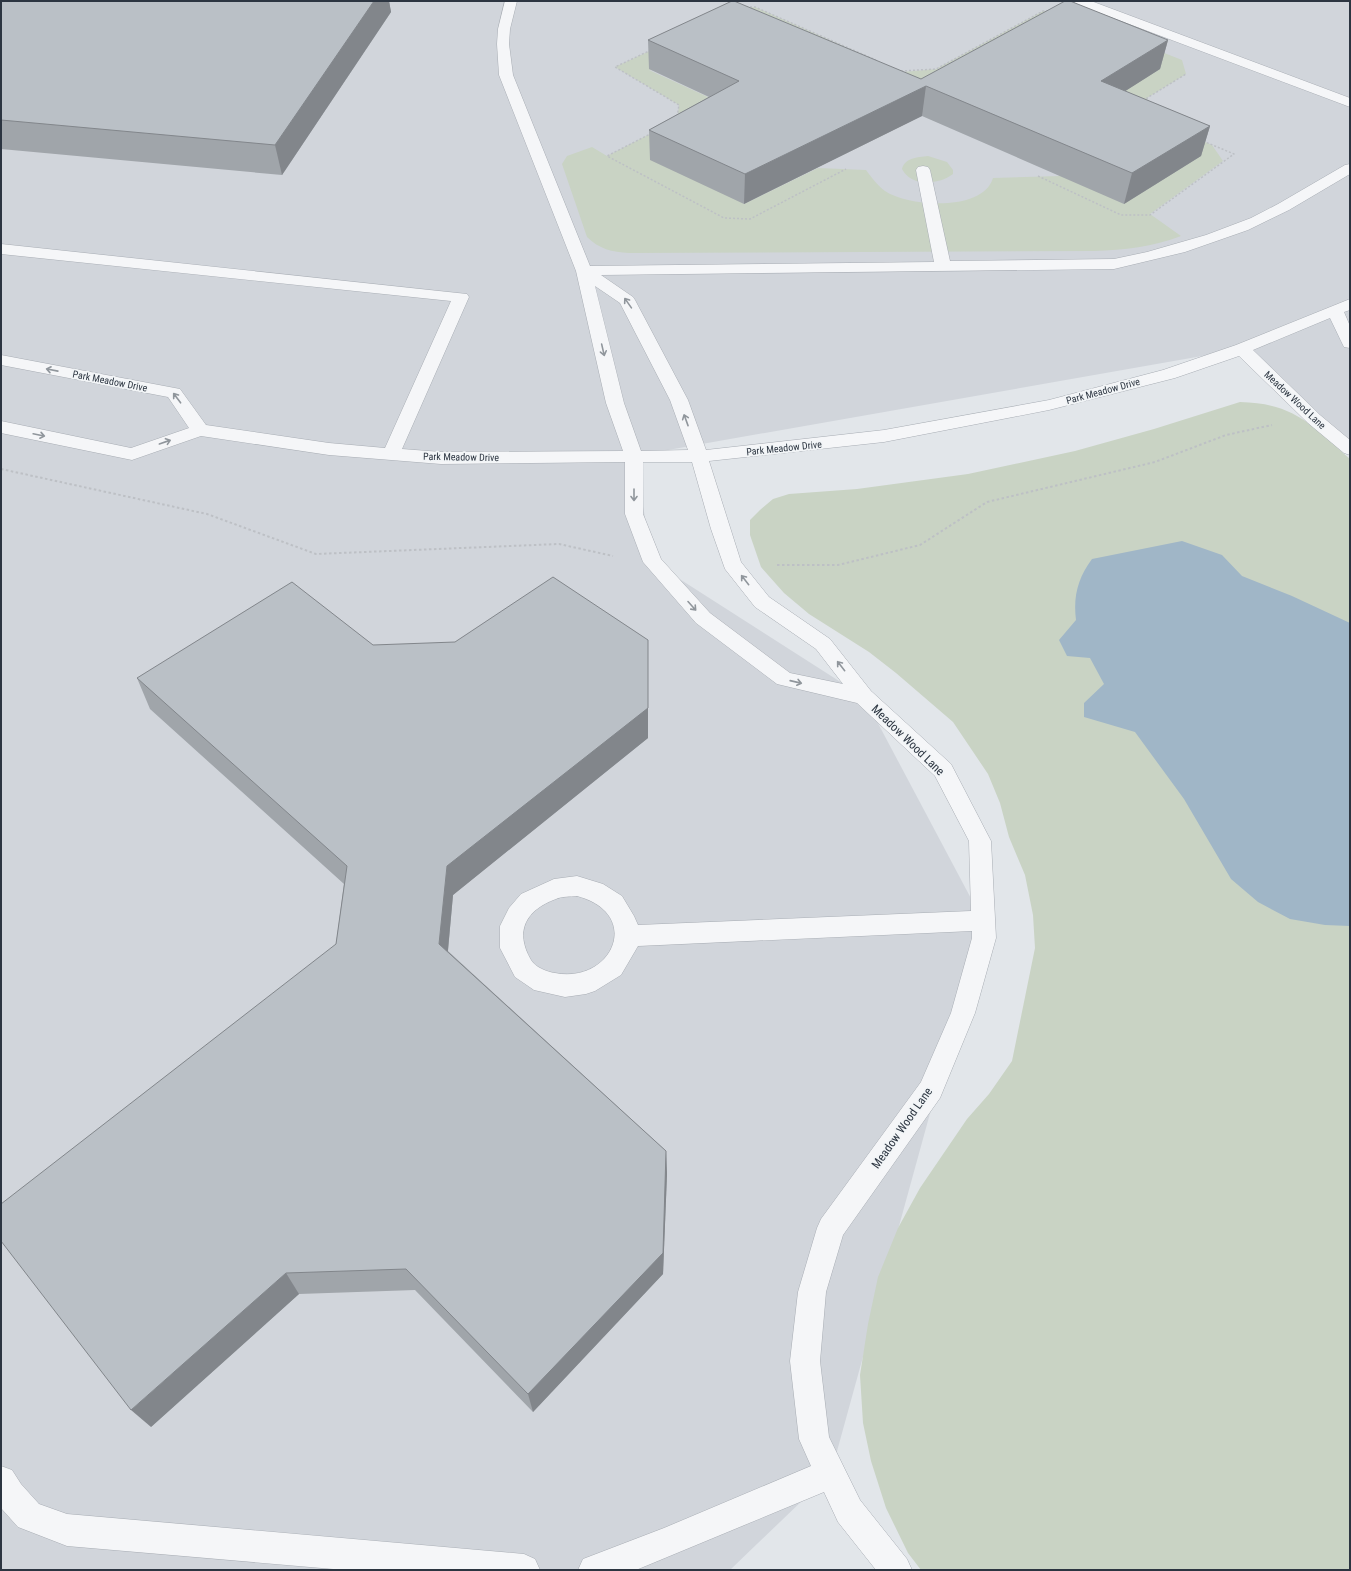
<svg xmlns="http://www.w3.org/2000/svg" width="1351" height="1571" font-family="'Roboto Condensed',sans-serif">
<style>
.built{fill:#d1d5db}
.green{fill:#c9d3c4;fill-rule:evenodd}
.water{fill:#a0b6c7}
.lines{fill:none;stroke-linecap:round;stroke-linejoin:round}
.minor-casing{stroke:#a8adb4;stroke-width:1}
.path-far1{stroke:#bdc0c5;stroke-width:1.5;stroke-dasharray:2 2;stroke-linecap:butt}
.path{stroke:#bdc0c5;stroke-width:2;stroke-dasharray:2.5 2.5;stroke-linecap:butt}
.minor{fill:#f5f6f8;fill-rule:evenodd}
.wall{fill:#a0a5aa}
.shaded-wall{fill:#82868b}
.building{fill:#bac0c6;stroke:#82868b}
.oneway{stroke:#90969c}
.labels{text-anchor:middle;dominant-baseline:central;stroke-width:3.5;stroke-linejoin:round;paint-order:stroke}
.far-street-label{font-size:10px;fill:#2c3541;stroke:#f2f5f7}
.street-label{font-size:12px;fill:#2c3541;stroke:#f2f5f7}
</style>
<rect width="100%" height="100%" fill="#e2e6ea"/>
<polygon class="built" points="1,1 1350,1 1350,442 1242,349 634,456 653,562 864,697 983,921 831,1473 730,1570 1,1570"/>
<g class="green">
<path d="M755 7 902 72 936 69 1043 11H1058L1182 60 1186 74 1147 98 1155 120 1212 145 1223 161 1150 214 1181 236C1153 247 1124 250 1094 251L629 253C612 252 599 249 587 237L562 164 567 156 592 147 607 156 677 120 679 105 615 67 742 8ZM649 70 937 98 1060 176 993 178C983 212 909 207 885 191 877 185 872 178 866 170L818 168 744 204 709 127 708 97Z"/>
<path d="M928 156 947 162 953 170V174C939 185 911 187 902 169 905 158 917 157 928 156Z"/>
<path d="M1240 402C1293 403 1313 425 1350 459V1570H921L908 1553 886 1508 871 1461 863 1423 860 1375 868 1324 878 1277 898 1228 920 1188 967 1119 989 1094 1012 1061 1035 948 1033 915 1025 875 1009 837 1000 803 988 774 953 722 896 673 869 652 809 614 784 593 761 567 750 535V520L760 510 773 499 789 494 857 489 968 474 1075 451 1154 429Z"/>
</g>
<path class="water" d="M1182 541 1222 555 1242 576 1292 596 1350 623V926L1325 925 1290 919 1258 902 1231 879 1184 799 1135 732 1084 717V703L1104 684 1090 658 1067 656 1059 640 1076 620C1073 596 1078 578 1092 559Z"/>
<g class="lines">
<defs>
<g id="minor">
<path d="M505 1H517L510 29 509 44 513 75 590 266 934 262 916 170 918 167 923 166 928 167 930 170 950 261 1114 259 1147 252 1206 235 1251 218 1278 204 1345 165 1350 164V174L1289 210 1248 230 1185 252 1114 269 601 275 633 297 635 300 688 400 706 450 884 430 1049 400 1163 370 1236 345 1350 299V310L1344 312 1350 326V348L1344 347 1342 343 1330 318 1253 350 1320 415 1350 440V455L1344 453 1308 423 1239 356 1175 378 1049 410 884 442 709 461 741 562 769 597 830 639 871 691 951 764 991 841 996 938 975 1013 940 1098 843 1235 826 1292 820 1361 829 1437 860 1500 907 1559 912 1570H876L838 1522 824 1492 636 1570H578L583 1559 664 1528 811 1466 799 1439 790 1361 798 1292 817 1228 821 1219 921 1082 951 1013 972 938V931L638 946 621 975 595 991 586 994 565 997 534 990 515 977 500 948V926L509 908 521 894 554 879 577 876 603 884 622 896 634 916 638 925 971 911 969 841 935 776 857 703 777 684 696 623 643 562 625 514V462L441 464 329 455 201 436 132 460 1 433V421L131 448 189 428 168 397 1 365V355L180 389 206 425 329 443 385 448 451 301 1 254V244L467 294 469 297 402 449 441 452 623 451 606 403 576 271 499 75 497 44 498 29ZM595 286 620 303 670 400 688 450 641 451 624 403ZM643 462H692L711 529 725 569 755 607 816 649 843 684 790 673 710 613 661 559 643 514ZM577 896C644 914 612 984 555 973 547 972 535 967 531 960 514 931 526 910 556 899 562 896 570 897 577 896Z"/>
<polygon points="1074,1 1091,1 1350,98 1350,107 1076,4"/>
<polygon points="1,1466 12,1470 21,1484 39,1504 67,1514 524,1554 535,1559 540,1570 345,1570 67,1546 18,1527 1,1508"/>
</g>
</defs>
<use href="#minor" class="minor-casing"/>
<g class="path-far1">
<polyline points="746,7 755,7 876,60"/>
<polyline points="651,50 615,67 679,105 677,117"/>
<polyline points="901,71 936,69 1043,11 1049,11"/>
<polyline points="1148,103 1147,98 1186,74"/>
<polyline points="652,133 607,156 724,218 750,219 846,169"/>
<polyline points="1038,176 1121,215 1150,215 1234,154 1203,141"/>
</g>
<g class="path">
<polyline points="1,469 207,514 316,554 559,544 613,556"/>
<polyline points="777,565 838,565 920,545 987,502 1155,462 1226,435 1272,425"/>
</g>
<use href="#minor" class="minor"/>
</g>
<g class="wall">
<polygon points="1,1 389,1 391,12 282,175 1,149"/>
<polygon points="648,40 921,79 1168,40 1160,69 1125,91 1210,126 1201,156 1124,204 922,116 744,204 650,160 649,130 709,97 649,69"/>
<polygon points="373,645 648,670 648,738 453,895 448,951 666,1151 667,1174 663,1274 533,1412 415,1290 299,1294 151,1427 336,944 344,884 150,709 137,678"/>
</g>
<g class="shaded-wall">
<polygon points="374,1 389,1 391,12 282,175 275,145"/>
<polygon points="1168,40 1160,69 1094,111 1101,81"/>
<polygon points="926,86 922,116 744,204 745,174"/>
<polygon points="1210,126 1201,156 1124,204 1132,173"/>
<polygon points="648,640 648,738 453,895 446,971 439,944 447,866"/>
<polygon points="666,1151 667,1174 663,1274 533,1412 528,1394"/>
<polygon points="286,1273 299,1294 151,1427 131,1410"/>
</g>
<g class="building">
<polygon points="1,1 374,1 275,145 1,120"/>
<polygon points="732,1 734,1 921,79 1065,1 1070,1 1168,40 1101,81 1210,126 1132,173 926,86 745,174 649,130 739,81 648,40"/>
<polygon points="553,577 648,640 648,708 447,866 439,944 666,1151 663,1253 528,1394 406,1269 286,1273 131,1410 1,1241 1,1204 336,944 347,866 137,678 292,582 373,645 455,642"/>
</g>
<defs><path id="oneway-shaft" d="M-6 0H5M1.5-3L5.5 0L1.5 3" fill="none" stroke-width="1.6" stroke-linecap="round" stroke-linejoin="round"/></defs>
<g class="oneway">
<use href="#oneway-shaft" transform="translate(628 303) rotate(-125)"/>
<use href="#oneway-shaft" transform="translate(603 350) rotate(77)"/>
<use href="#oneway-shaft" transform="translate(52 370) rotate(-169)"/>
<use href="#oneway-shaft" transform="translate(177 398) rotate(-127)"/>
<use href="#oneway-shaft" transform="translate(686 420) rotate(-110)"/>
<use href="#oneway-shaft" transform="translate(39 435) rotate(12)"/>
<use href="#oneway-shaft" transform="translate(165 442) rotate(-19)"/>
<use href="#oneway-shaft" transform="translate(634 495) rotate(90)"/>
<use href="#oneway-shaft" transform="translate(745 580) rotate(-128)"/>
<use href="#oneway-shaft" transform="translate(692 606) rotate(48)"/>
<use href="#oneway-shaft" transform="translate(841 666) rotate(-128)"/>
<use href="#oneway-shaft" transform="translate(796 682) rotate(13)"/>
</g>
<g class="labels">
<g class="far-street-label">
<text transform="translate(110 381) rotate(11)">Park Meadow Drive</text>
<text transform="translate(1103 391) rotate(-15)">Park Meadow Drive</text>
<text transform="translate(1295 400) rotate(43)">Meadow Wood Lane</text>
<text transform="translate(784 448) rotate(-6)">Park Meadow Drive</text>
<text transform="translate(461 457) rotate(1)">Park Meadow Drive</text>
</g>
<g class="street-label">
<text transform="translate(908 740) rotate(44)">Meadow Wood Lane</text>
<text transform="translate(902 1128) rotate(-55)">Meadow Wood Lane</text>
</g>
</g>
<rect width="1351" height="1571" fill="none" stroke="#2c3541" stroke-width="4"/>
</svg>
